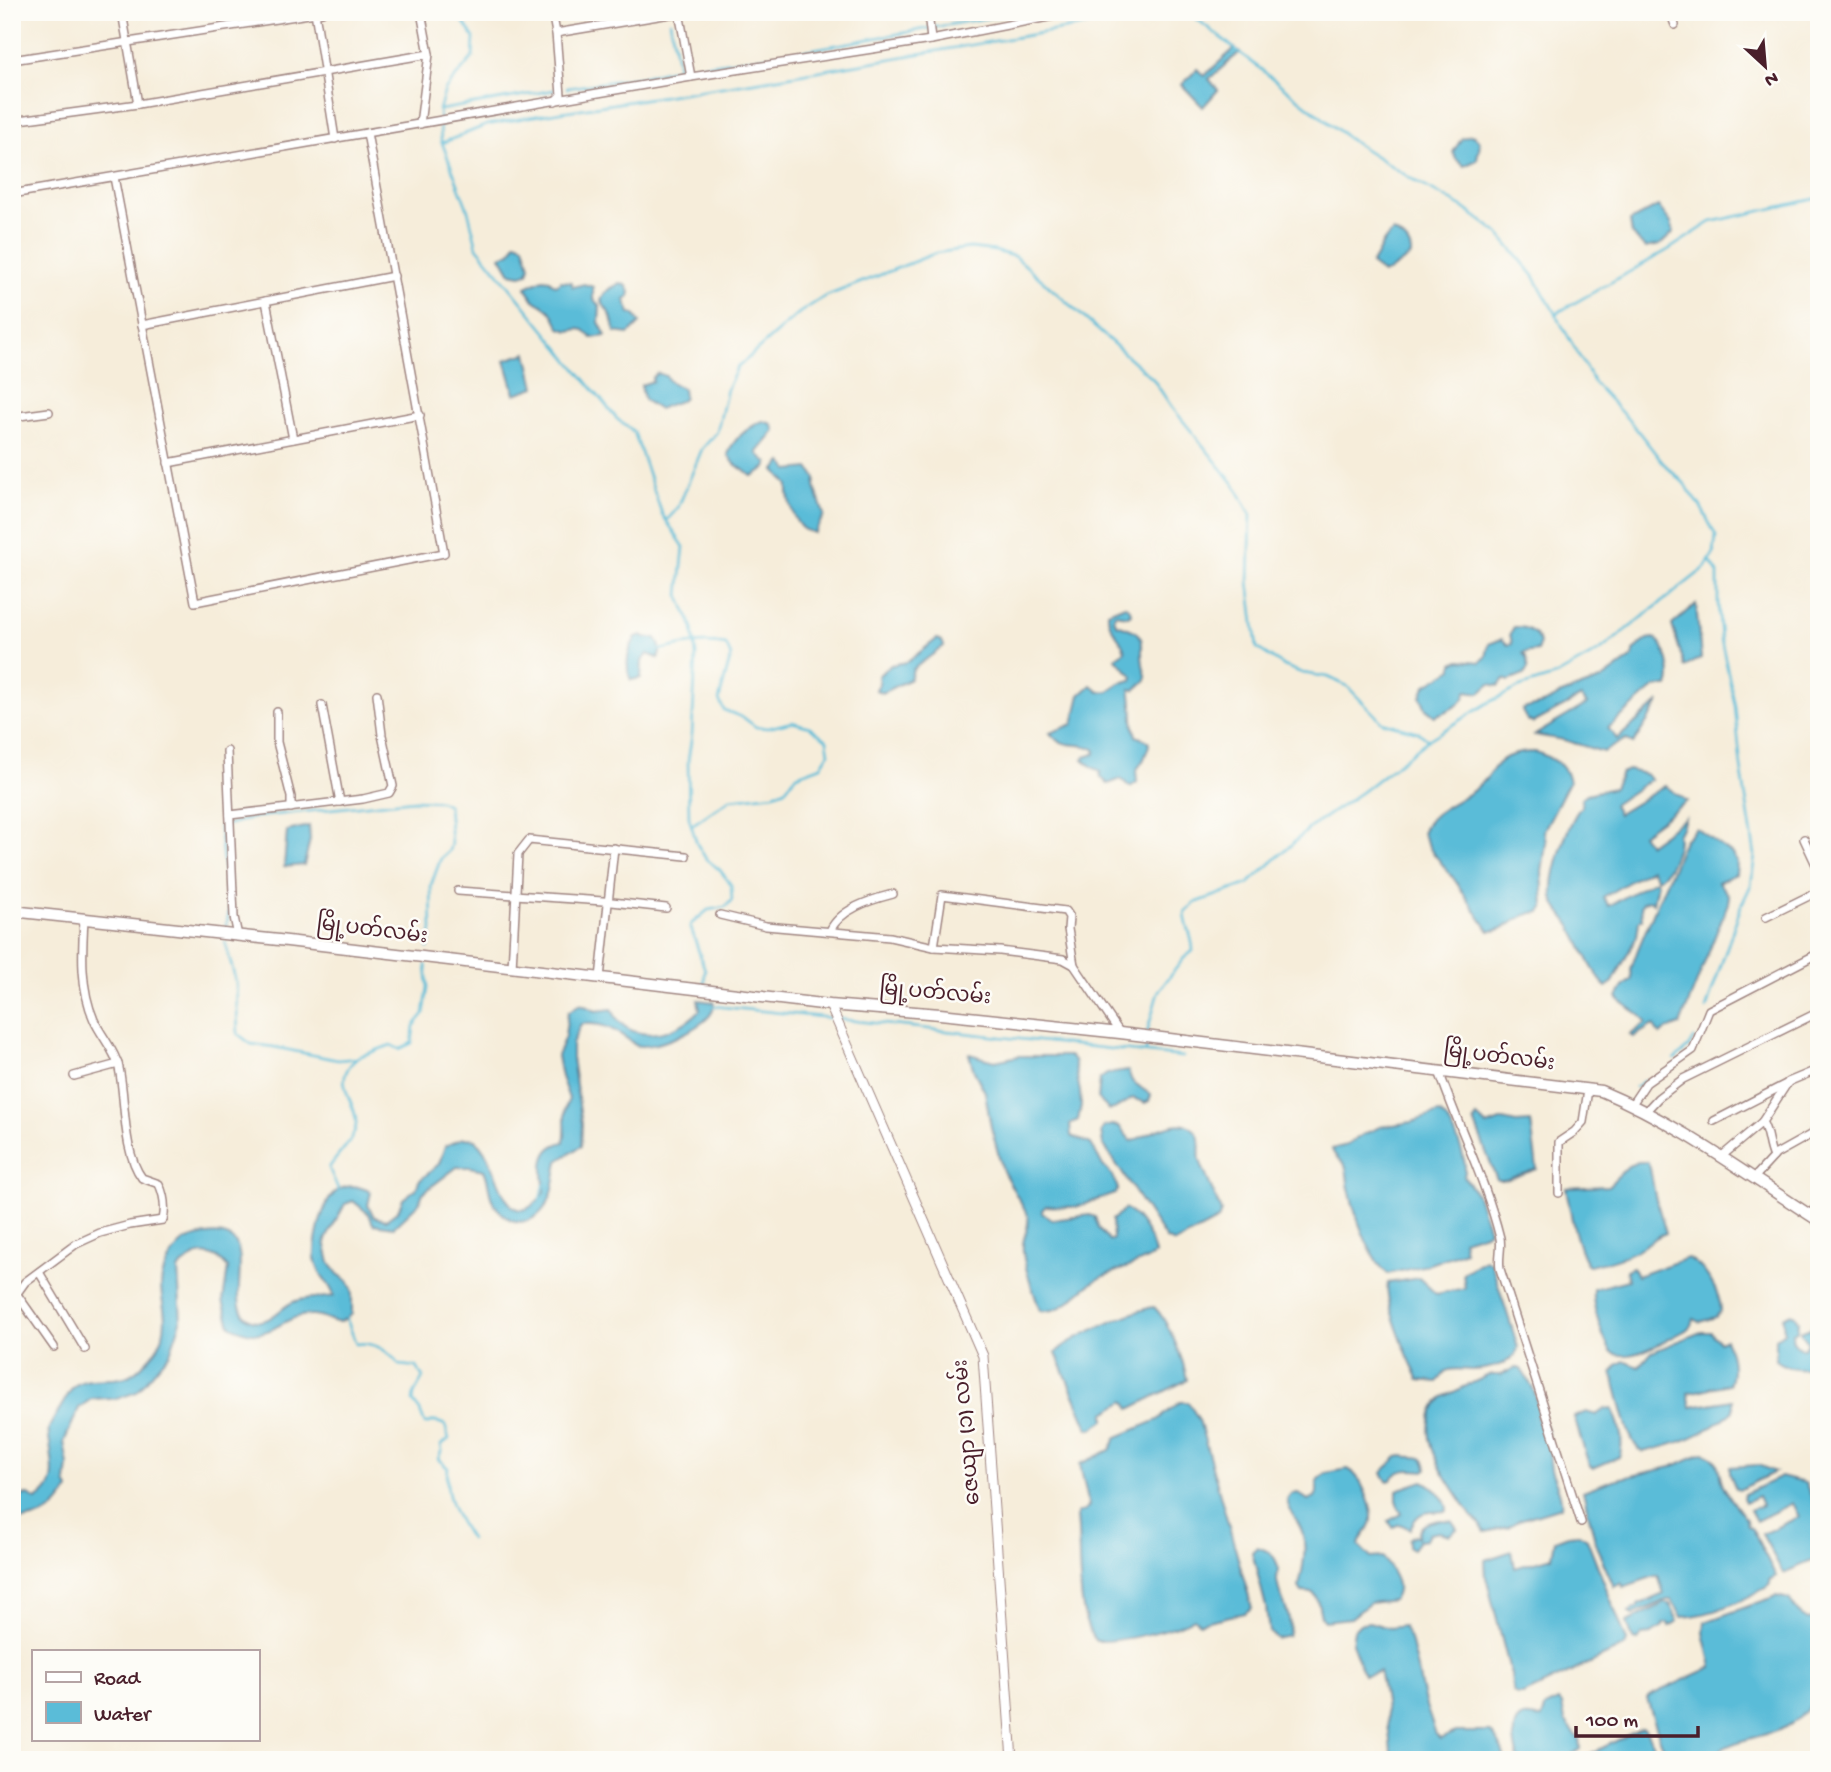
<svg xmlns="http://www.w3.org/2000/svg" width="1831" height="1772" font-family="'Gochi Hand','Noto Sans Myanmar',sans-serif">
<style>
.water{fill:#5abcd8;stroke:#526e82;stroke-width:2}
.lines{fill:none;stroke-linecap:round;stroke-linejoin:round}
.stream{stroke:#5abcd8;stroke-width:2.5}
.minor-casing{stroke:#a08682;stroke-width:10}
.tertiary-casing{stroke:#a08682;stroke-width:11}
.secondary-casing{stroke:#a08682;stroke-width:13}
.minor{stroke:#fff;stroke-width:7}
.tertiary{stroke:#fff;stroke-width:9}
.secondary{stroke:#fff;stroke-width:10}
.labels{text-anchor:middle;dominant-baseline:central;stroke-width:5;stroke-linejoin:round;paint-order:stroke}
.street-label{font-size:21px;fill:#4a1f2b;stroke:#fdfcf7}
</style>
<rect width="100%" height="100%" fill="#fdfcf7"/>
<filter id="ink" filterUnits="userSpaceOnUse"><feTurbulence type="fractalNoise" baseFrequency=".0143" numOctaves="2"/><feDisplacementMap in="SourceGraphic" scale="14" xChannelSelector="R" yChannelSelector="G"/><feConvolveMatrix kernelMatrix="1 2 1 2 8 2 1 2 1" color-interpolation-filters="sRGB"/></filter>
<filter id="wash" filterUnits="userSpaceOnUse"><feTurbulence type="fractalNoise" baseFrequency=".00686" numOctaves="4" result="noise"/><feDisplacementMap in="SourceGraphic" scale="28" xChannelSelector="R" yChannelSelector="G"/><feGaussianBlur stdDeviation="1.57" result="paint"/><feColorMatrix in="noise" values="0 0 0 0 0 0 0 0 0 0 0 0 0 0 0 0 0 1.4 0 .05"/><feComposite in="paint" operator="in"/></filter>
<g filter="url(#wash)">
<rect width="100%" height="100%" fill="#f6edda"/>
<g class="water">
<polygon points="1235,48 1240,52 1209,79 1218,90 1203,107 1182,85 1197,69 1204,76"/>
<path d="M1471 135C1486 141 1477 149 1477 160L1464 166 1456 159 1453 152 1462 138Z"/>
<polygon points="1658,206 1671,223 1674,232 1660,245 1645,248 1632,234 1630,221"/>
<path d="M1393 232C1403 237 1412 243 1411 256L1388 272 1383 273 1371 264C1380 253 1381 240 1393 232Z"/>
<polygon points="516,242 524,245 530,266 528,273 521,275 511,273 501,256 511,252"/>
<path d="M543 279 550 280 553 284 557 285 561 281 571 282 573 287 584 284 593 287V299L600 306 599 322 606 336 592 338 584 330 578 329 569 331 560 328C557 323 555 315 551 312 541 302 530 302 526 287Z"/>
<path d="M619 284 626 285 630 292 629 297 625 300 630 313 634 314 640 323 629 334 615 332 611 316 601 301C603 292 611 288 619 284Z"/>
<polygon points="527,353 535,387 515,394 505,360"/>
<polygon points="657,373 666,376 669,381 683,389 684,397 680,401 658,409 644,400 641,385 653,381 652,378"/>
<path d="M763 421 772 424 775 431 757 453 768 463 766 468 752 476 735 464 728 455C732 439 749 427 763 421Z"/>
<path d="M782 462 789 470 809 468 816 478 815 487 824 515 814 533C810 531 806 531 803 529 793 522 787 496 788 485L775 470Z"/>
<polygon points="1696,604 1701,658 1685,667 1672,625"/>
<path d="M1125 605 1130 609 1131 614 1128 616 1115 614 1114 617 1116 624C1157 635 1134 646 1146 675V680L1135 690 1130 689C1134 706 1131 721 1136 736L1148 741 1149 745 1144 759 1136 771 1137 782 1130 787 1121 779 1108 784 1101 777 1100 771 1092 767 1083 759 1085 757 1095 754 1096 750C1079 740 1065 751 1050 733L1073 724 1080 695 1091 685 1099 692 1109 691 1120 683 1132 680 1133 676 1115 658 1125 651C1121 635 1107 630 1108 612Z"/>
<path d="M1514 627C1527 626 1535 631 1540 643L1537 651 1523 653 1527 659 1528 669 1524 675 1509 681 1504 679 1498 686 1490 684 1480 693 1466 691C1465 706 1447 710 1435 716L1426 709 1421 697 1425 686 1453 669V663L1460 660 1480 662 1486 657 1489 644 1502 639 1508 645 1512 643 1510 634Z"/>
<path d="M642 635 646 638H656C660 644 662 651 658 658L648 654 642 661 641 678 631 680C624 664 628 650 636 637Z"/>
<path d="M1654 638C1667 645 1673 674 1668 687H1655L1608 728 1617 739 1660 701 1633 744 1626 739 1603 752 1564 740 1535 735 1587 704 1581 697 1533 723 1527 720 1522 711 1523 709 1546 703 1559 695 1601 680 1633 657V651L1648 639Z"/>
<polygon points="937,639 942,641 944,646 913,669 910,679 882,693 876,690 879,683 878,676 891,665 907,662"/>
<path d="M1535 752C1551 757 1566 764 1569 782L1544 830 1546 843 1542 872 1544 908 1540 912C1519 912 1508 932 1489 931L1454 879 1431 850 1422 833C1431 806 1468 801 1485 780 1493 771 1495 763 1507 757 1516 753 1526 752 1535 752Z"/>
<path d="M1628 770 1645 774 1651 779 1613 805 1618 814 1665 786 1687 801 1642 834 1649 844 1685 818 1682 828 1677 834C1681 846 1668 874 1657 879L1651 869 1603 897 1609 906 1655 880 1657 883 1653 903 1650 900 1643 902 1641 906 1642 919 1639 921 1637 936 1613 982 1606 987C1590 969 1583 946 1571 926 1566 918 1559 911 1555 904 1546 884 1568 821 1581 807L1582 798 1587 794 1614 788 1621 773Z"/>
<polygon points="309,826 310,840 304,865 284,867 287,831"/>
<path d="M1696 828 1732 854 1737 862 1736 874 1718 882 1729 896 1728 903 1680 1025 1666 1030 1660 1035 1653 1025 1633 1037 1630 1035 1646 1023C1640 1010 1625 1009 1617 997L1623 987 1632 979 1631 969 1638 949 1684 840Z"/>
<path d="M698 1000 714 1002C714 1005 714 1009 712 1012 704 1028 653 1051 635 1045 634 1044 627 1038 626 1038 611 1027 600 1023 581 1024L572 1044V1059L582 1124 581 1146 558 1161C556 1171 555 1183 552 1193 543 1219 519 1233 499 1210 486 1196 491 1184 484 1170L470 1167H457L423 1193 419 1203 394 1227 373 1224 369 1214 353 1201 345 1204 325 1241 330 1263 338 1274 348 1281 352 1289V1314C332 1331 333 1316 313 1315 278 1313 272 1349 230 1325L223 1301 228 1268C211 1248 194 1251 178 1270L181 1321 170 1353 137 1392 116 1399 108 1398 91 1399 79 1408 64 1442 68 1465 66 1482 69 1489C53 1516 42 1518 12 1521V1496L29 1495 36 1500C59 1486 53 1468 50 1444 49 1439 48 1433 49 1428 51 1423 71 1390 73 1387 86 1375 109 1382 125 1377 135 1374 143 1365 150 1357 156 1351 161 1344 163 1335 171 1303 150 1292 170 1258 176 1248 182 1241 193 1238 279 1214 211 1314 256 1321 271 1323 280 1308 293 1302 307 1296 320 1299 334 1296 329 1280 318 1277 315 1258 314 1248 316 1240 318 1231 324 1201 337 1174 371 1192L368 1205 374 1217 386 1220 398 1211 403 1199 416 1189 419 1181 439 1164 445 1146 463 1138 476 1139C480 1146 485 1151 488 1157 501 1181 509 1239 545 1192 542 1170 538 1148 564 1142 568 1124 561 1114 569 1099L561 1077 557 1056 565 1036 568 1012 580 1004 596 1011 612 1009C627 1048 678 1035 700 1010Z"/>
<path d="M969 1054 995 1061 1019 1056H1069L1074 1060 1080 1092 1081 1106 1078 1120 1070 1124 1071 1136 1091 1144 1103 1166 1113 1176 1118 1189 1115 1194 1076 1207 1046 1206 1042 1210V1213L1052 1220 1090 1215 1095 1217 1099 1229 1109 1241 1113 1239 1112 1220 1125 1209C1139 1216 1152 1239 1155 1254 1140 1266 1117 1269 1100 1278 1079 1288 1066 1314 1040 1311 1035 1294 1021 1261 1023 1244 1024 1234 1030 1227 1028 1216L1003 1171 991 1127 985 1092 974 1071Z"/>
<polygon points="1128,1071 1132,1081 1151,1095 1149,1101 1145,1103 1133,1098 1114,1109 1109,1110 1098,1099 1100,1079 1107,1074"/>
<path d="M1439 1113C1453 1121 1469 1162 1464 1176L1477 1195 1489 1230 1485 1233 1463 1240 1465 1251 1427 1265 1388 1274C1369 1259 1354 1212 1349 1188 1347 1181 1348 1172 1345 1166 1340 1159 1334 1157 1332 1149L1347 1145 1364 1134 1380 1127 1412 1122Z"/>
<polygon points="1477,1117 1487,1126 1503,1120 1516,1123 1531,1122 1537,1169 1505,1180 1497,1180 1474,1121"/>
<path d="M1113 1125 1119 1126 1131 1141C1147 1137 1183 1111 1197 1133 1202 1141 1198 1151 1200 1160 1206 1178 1215 1194 1221 1212L1218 1220 1175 1243 1166 1239 1103 1144 1101 1132 1104 1127Z"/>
<path d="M1638 1162H1647L1650 1168 1655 1196 1666 1233C1656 1236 1651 1242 1642 1247 1627 1257 1607 1262 1589 1266 1577 1253 1569 1206 1566 1188L1608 1186 1628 1166Z"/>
<path d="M1687 1258C1704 1264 1721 1294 1721 1311L1716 1317 1700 1322 1694 1319 1692 1325 1686 1330C1668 1339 1630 1364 1611 1352 1603 1339 1591 1304 1593 1289L1628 1280 1626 1270 1633 1267 1637 1276Z"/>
<path d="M1486 1260 1491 1262 1494 1272 1518 1347C1515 1364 1487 1370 1471 1370 1464 1370 1456 1368 1449 1370 1443 1372 1442 1378 1437 1382L1419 1380C1410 1362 1383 1301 1388 1283L1419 1278 1436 1294 1465 1288 1463 1273C1472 1269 1477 1263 1486 1260Z"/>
<path d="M1154 1307C1168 1320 1184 1361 1187 1380L1130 1409 1125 1401 1105 1413V1420L1092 1429 1088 1428 1056 1353C1066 1339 1136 1310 1154 1307Z"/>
<path d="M1791 1313 1795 1315 1798 1321 1797 1331 1793 1333C1790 1341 1796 1348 1804 1348L1808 1342 1800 1332 1811 1328 1814 1318 1819 1315V1336L1813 1331 1812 1337 1819 1339V1367C1802 1369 1789 1370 1776 1360V1338L1784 1332 1783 1317Z"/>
<path d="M1701 1332H1711L1719 1342 1725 1339C1731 1351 1735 1372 1729 1384L1688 1393 1691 1407 1733 1400V1411C1706 1435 1676 1445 1642 1452 1626 1442 1619 1392 1612 1373L1617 1365 1624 1361 1639 1367 1652 1352Z"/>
<path d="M1516 1368 1521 1369C1528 1380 1538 1394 1538 1408 1538 1416 1535 1418 1539 1425H1545C1551 1439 1548 1454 1551 1469 1554 1481 1563 1494 1561 1507L1519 1520 1508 1527 1485 1532 1480 1524 1472 1517C1453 1484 1406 1435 1443 1397L1489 1375H1500Z"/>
<path d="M1180 1402H1188L1199 1420 1252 1608 1244 1613 1199 1623 1194 1618C1176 1630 1118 1642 1096 1641 1075 1620 1081 1547 1077 1517L1078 1513 1085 1511 1089 1506 1080 1464 1110 1450 1117 1437 1158 1420Z"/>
<path d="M1612 1408C1619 1422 1625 1442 1619 1457L1593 1468 1589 1465 1574 1417 1586 1412 1596 1415 1605 1409Z"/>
<path d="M1703 1453C1721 1456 1717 1471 1723 1485 1728 1497 1739 1508 1746 1520L1747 1526 1752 1529 1776 1576 1769 1580 1770 1584 1767 1587C1740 1602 1713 1615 1682 1617L1672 1600H1667L1632 1615 1629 1612 1638 1607V1605L1664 1594 1658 1575 1623 1587 1622 1583 1614 1587 1597 1548 1583 1491 1613 1480 1671 1467Z"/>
<path d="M1403 1456C1414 1459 1425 1452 1427 1469L1425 1471C1411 1470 1400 1467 1391 1480L1387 1481 1382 1473 1397 1457Z"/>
<polygon points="1758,1465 1775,1472 1739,1490 1736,1489 1730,1474 1730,1467"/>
<path d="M1348 1469C1361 1475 1373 1507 1372 1520 1371 1530 1360 1535 1359 1546L1371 1558 1383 1557C1391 1572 1404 1585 1393 1600L1370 1603 1351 1618 1324 1621C1317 1614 1322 1603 1313 1593L1302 1592 1299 1587C1302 1572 1307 1551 1303 1535 1300 1521 1288 1513 1287 1499L1291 1494 1298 1493 1308 1500 1315 1497 1317 1493V1481L1326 1473Z"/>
<polygon points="1781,1477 1805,1483 1819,1512 1819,1558 1783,1573 1762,1534 1799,1517 1792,1503 1756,1521 1750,1510 1762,1505 1758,1496 1745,1502 1743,1498 1744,1494"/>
<path d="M1423 1481C1434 1486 1447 1499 1447 1511 1428 1513 1419 1508 1410 1529L1400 1524 1393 1527 1388 1521 1402 1514 1397 1504V1490Z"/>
<path d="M1440 1520 1452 1521 1457 1529 1449 1535 1439 1532 1429 1534 1426 1540 1419 1541 1413 1549 1409 1547V1539L1415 1535 1418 1537C1418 1524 1429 1522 1440 1520Z"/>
<polygon points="1579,1534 1587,1539 1627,1641 1625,1646 1613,1652 1523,1695 1517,1695 1513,1692 1511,1675 1486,1577 1485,1560 1512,1551 1515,1568 1552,1557 1555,1540 1568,1535"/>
<path d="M1257 1547C1265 1549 1271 1552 1275 1559 1280 1568 1277 1572 1277 1581 1279 1601 1295 1616 1288 1636L1277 1639 1269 1632 1266 1607 1252 1552Z"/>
<path d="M1776 1596 1789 1599 1801 1616 1807 1620 1812 1619 1815 1614 1819 1616V1628L1814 1645 1819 1653V1700H1814C1807 1710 1797 1722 1786 1727 1762 1739 1727 1738 1709 1760H1672L1661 1742 1647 1699 1649 1696 1712 1667 1704 1633 1705 1622Z"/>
<polygon points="1665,1603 1670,1604 1678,1621 1669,1626 1668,1623 1663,1624 1663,1627 1651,1634 1641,1635 1637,1641 1633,1640 1627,1622"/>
<path d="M1369 1622 1389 1628 1403 1626 1410 1639 1425 1703 1436 1735 1440 1739 1456 1732H1491C1498 1741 1503 1748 1505 1760H1421L1418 1755 1414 1760H1391C1392 1748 1383 1683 1379 1672L1364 1675 1352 1643 1354 1630 1360 1624Z"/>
<path d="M1558 1701 1562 1704 1565 1721 1579 1739 1580 1749C1564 1763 1538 1760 1518 1760 1516 1749 1507 1721 1524 1717 1530 1716 1536 1719 1542 1718L1546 1707Z"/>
<path d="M1642 1728 1645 1729C1650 1737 1657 1750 1654 1760H1578Z"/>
</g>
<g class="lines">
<g class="stream">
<polyline points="457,12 474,38 473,57 445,90 439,110 441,140 468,210 477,247 617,419 634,432 662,514 684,547 679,595 693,628 696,655 692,734 688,761 689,818 697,844 706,859 720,870 731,885 732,900 725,907 708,910 690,925 705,970 704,986"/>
<polyline points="695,66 780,55 1020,12"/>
<polyline points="567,88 641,77 678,68 670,21"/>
<polyline points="440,110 554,90"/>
<polyline points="442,143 487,125 529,117 760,81 1077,27 1149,12"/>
<polyline points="1555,314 1668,250 1711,222 1819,198"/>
<polyline points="667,520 678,508 702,449 717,432 727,389 737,368 799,313 824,297 936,253 970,248 995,251 1016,257 1153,379 1171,406 1235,485 1251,515 1249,581 1257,648 1284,666 1302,673 1328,677 1347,686 1382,722 1418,732 1428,740"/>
<path d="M660 650C683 645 702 640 726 645L731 656 719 700 724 710 744 718 756 727 768 728 792 722 810 727 827 740 829 753 821 766 797 775 785 790 774 794 730 799 692 825"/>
<polyline points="226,928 229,911 219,827 256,817 414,800 440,801 448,805 451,843 449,851 441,858 431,885 432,930 428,948"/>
<path d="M225 942 236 982 238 1034 251 1044 274 1047 338 1060 357 1058C328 1083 358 1100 356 1125 354 1141 337 1155 329 1168L339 1191"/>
<polyline points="713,1006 831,1018"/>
<polyline points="1706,1009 1741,906 1751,885 1755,855 1741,767 1735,706 1721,639 1718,603 1718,573 1710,561"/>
<polyline points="838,1019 1183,1057"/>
<path d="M1147 1033 1158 992 1184 958 1193 951C1193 937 1186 927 1185 913L1195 903 1248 884 1311 827 1363 791 1428 740 1488 703 1520 687 1555 676 1601 650 1705 568 1714 553 1716 536 1701 507 1684 483 1663 463 1634 426 1595 384 1534 276 1498 233 1464 208 1415 181 1352 141 1188 12"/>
<polyline points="1146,1052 1147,1039"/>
<polyline points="358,1057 391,1045 399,1049 412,1043 414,1026 424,1014 428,987 426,965"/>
<polyline points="1675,1059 1689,1047 1694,1038"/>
<polyline points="1635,1087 1644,1081"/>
<polyline points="540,1199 544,1185"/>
<path d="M346 1317 356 1344C374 1341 389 1351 399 1365L417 1367 423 1378 414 1394 413 1402 420 1411 425 1424 435 1421 445 1425 449 1439 441 1445 442 1450 438 1459 448 1468C443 1494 456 1518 470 1539"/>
</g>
</g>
</g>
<g filter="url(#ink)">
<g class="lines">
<defs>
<g id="minor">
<polyline points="122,12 138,104"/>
<polyline points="315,12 335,139"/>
<polyline points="552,12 556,33 561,95 555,101"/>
<polyline points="679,12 691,77"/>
<polyline points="928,12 931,40"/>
<polyline points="1670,12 1675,25"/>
<polyline points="556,33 682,12"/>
<polyline points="12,60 322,12"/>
<polyline points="12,121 138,104 429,54"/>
<polyline points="420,124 429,54 421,12"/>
<polyline points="114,177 195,602 444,553 367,133"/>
<polyline points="12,194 691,77 931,40 1074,12"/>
<polyline points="266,301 293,439"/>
<polyline points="142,325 394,276"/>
<polyline points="12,417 49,412"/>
<polyline points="168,463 420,415"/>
<polyline points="322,705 340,802"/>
<polyline points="277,712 277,742 291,797 291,808"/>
<polyline points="227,751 234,917 238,936"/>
<polyline points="230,815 363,799 389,793 393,786 382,735 377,694"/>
<polyline points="1804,839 1819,871"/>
<polyline points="458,891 603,901 666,908"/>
<polyline points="720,915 766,926 890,937 934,947 1000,951 1063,959 1074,965"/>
<polyline points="1766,917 1819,891"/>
<path d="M830 931C840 909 870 900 893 894"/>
<polyline points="934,947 942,895 1065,911 1069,917 1068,929 1074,965 1120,1033"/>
<polyline points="512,968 518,854 529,840 686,856"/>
<polyline points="600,978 614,848"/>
<path d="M1439 1071C1458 1126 1486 1181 1500 1238 1502 1248 1498 1257 1500 1269L1581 1522"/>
<polyline points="74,1076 118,1064"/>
<polyline points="1632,1104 1646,1083 1693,1050 1709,1010 1819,953"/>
<polyline points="1646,1111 1658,1098 1683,1079 1819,1012"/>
<polyline points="1714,1121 1788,1083"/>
<path d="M1762 1122C1769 1133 1767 1144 1773 1157"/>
<polyline points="1722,1156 1762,1122 1788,1082 1819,1069"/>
<polyline points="1754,1178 1776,1154 1819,1130"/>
<polyline points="1559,1193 1559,1142 1574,1132 1583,1122 1588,1090"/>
<polyline points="1809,1215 1819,1204"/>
<polyline points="39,1272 85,1349"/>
<polyline points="16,1293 54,1347"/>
<path d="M12 1300 25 1282 76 1244 100 1233 130 1225 163 1220C166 1207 164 1195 159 1184L142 1178C122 1151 126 1100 119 1068 115 1050 101 1036 94 1020 80 988 82 953 84 919"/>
</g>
<polyline id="tertiary" points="830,1005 983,1356 1012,1760"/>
<path id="secondary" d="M12 911 279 940 830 1005 940 1014 1120 1033 1601 1091C1680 1124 1747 1175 1819 1221"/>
</defs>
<use href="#minor" class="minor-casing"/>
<use href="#tertiary" class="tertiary-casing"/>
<use href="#secondary" class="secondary-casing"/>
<use href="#minor" class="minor"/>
<use href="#tertiary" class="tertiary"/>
<use href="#secondary" class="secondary"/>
</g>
</g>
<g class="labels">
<g class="street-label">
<text transform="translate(372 932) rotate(7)">မြို့ပတ်လမ်း</text>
<text transform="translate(935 995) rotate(5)">မြို့ပတ်လမ်း</text>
<text transform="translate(1499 1059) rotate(7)">မြို့ပတ်လမ်း</text>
<text transform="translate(969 1432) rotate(-95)">ဇေယျာ (၁) လမ်း</text>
</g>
</g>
<rect width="1831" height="1772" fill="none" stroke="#fdfcf7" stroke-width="42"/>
<rect x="32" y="1650" width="228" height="91" fill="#fdfcf7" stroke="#b5a4a5" stroke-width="2"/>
<rect x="46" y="1672" width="35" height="10" fill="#ffffff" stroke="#b5a4a5" stroke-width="2"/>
<text x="94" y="1684" font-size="21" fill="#4a1f2b">Road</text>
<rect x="46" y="1702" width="35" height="21" fill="#5abcd8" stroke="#b5a4a5" stroke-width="2"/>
<text x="94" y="1720" font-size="21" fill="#4a1f2b">Water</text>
<g transform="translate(1765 66) rotate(154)" stroke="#fdfcf7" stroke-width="5" paint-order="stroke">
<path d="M0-5L12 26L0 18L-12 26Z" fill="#4a1f2b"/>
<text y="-10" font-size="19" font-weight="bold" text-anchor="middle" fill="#4a1f2b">N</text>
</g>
<path d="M1576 1726v10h122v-10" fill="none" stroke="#4a1f2b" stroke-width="3.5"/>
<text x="1586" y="1726" font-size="21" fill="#4a1f2b" stroke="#fdfcf7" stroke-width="5" paint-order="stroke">100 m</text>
</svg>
